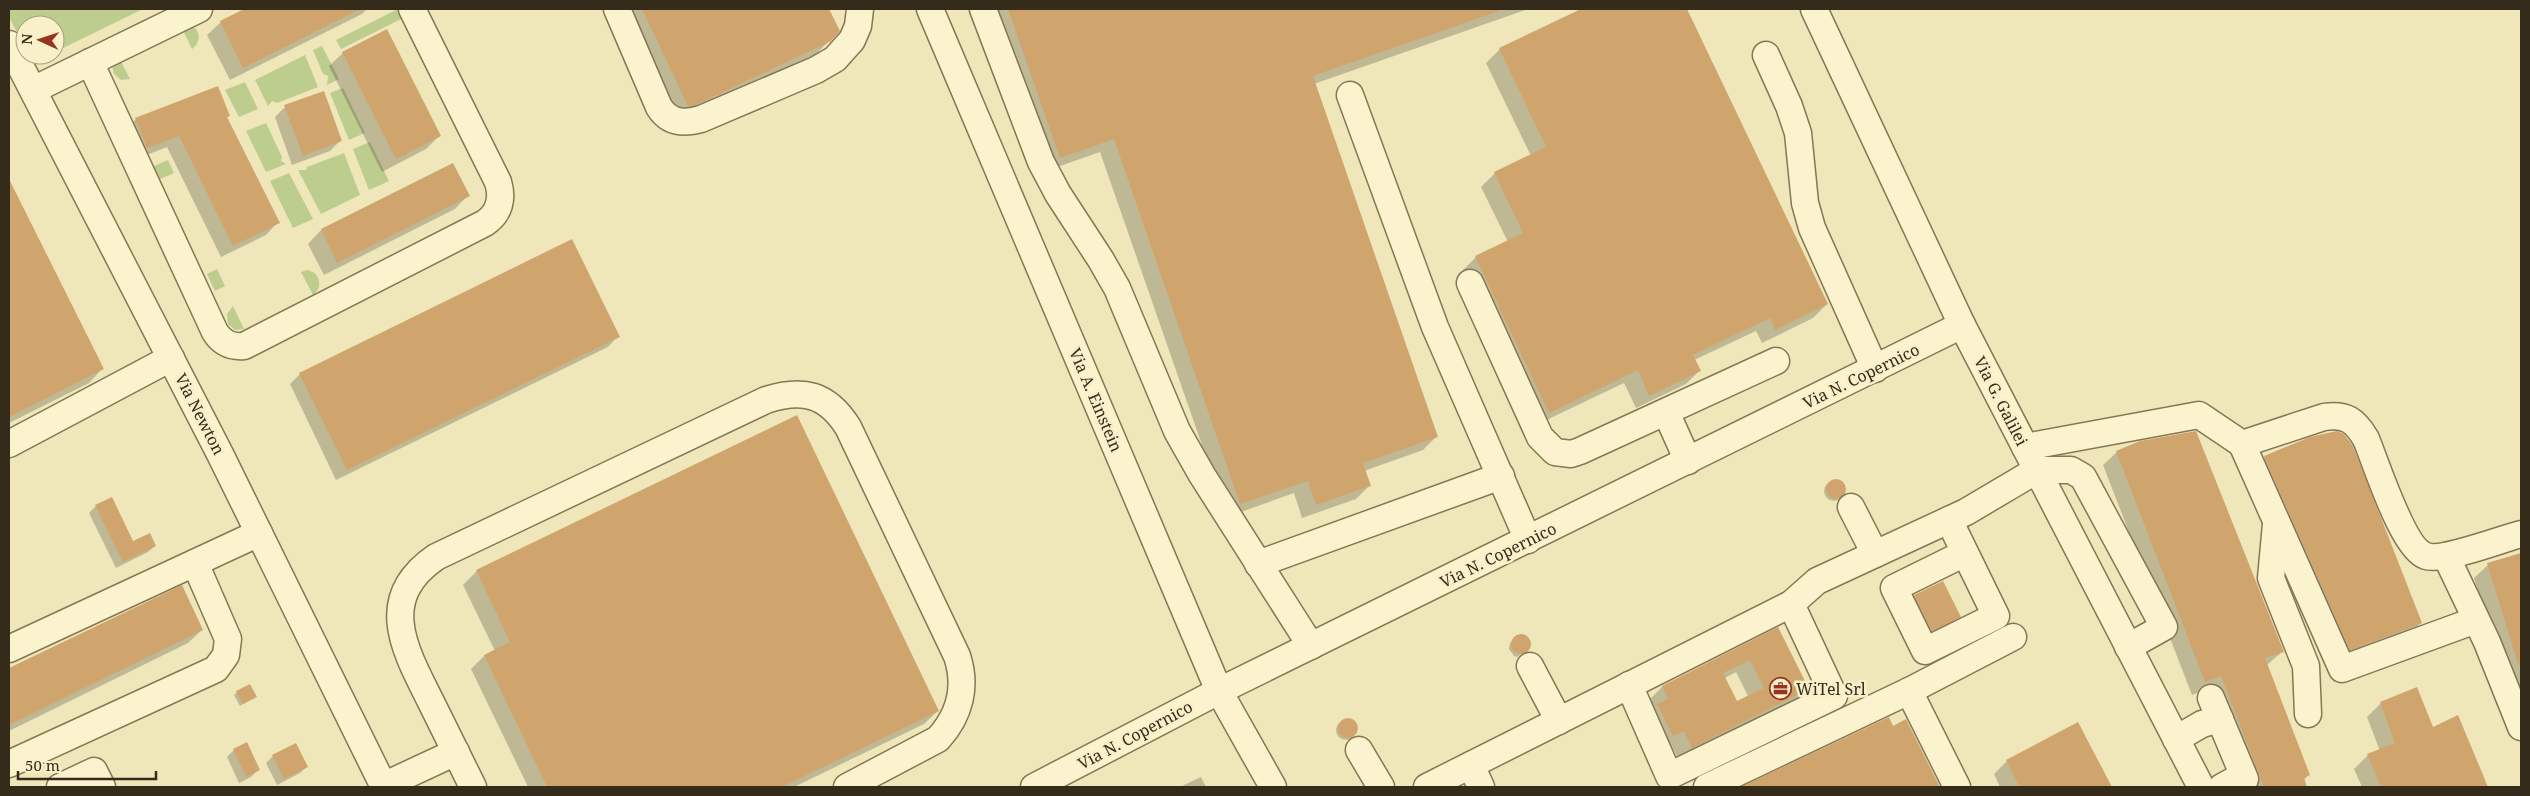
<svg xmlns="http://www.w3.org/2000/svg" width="2530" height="796" font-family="'Noto Serif',serif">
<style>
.green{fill:#bdcd8e}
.shadow{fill:#0003;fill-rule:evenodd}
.building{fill:#d0a56d;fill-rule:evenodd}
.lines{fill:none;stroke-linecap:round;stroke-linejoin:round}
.minor-casing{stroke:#867654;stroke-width:29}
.minor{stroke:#faf3cd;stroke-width:26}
.labels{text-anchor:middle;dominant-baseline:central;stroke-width:5;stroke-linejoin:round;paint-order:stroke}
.street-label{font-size:16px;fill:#352b1a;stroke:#f7f0c9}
.poi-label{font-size:16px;fill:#352b1a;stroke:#f7f0c9;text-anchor:start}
</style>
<rect width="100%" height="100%" fill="#efe7ba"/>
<g class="green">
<polygon points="9,9 143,9 55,52 55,25 25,25 25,48 9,17"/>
<polygon points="398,9 403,18 341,49 336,40"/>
<path d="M191 25C201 31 201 42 192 49L181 26Z"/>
<polygon points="322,46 339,79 327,85 328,76 323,74 313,50"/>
<polygon points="28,55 53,55 55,59 37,64"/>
<polygon points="305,55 318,87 277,103 272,101 268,106 255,80"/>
<polygon points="118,56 130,79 121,80 114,74 112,64"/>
<polygon points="245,82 258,109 239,117 225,90"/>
<polygon points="343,88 365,133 349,140 330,93"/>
<polygon points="266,123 282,157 281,161 286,164 266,172 246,131"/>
<polygon points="370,142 389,181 369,190 353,149"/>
<polygon points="344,153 360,195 321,214 298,170 306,170 307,167"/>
<polygon points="168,160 174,173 158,180 152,167"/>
<polygon points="289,173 313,219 293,228 270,181"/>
<polygon points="217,269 225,286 215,291 207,274"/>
<path d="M308 270 315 273C321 280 321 289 313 295L301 272Z"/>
<polygon points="233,306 244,329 235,330 228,324 227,314"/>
</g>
<g class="shadow">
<polygon points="247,9 367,9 362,14 230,80 207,35 221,22"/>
<polygon points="622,9 827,9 838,32 816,54 684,117 674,119"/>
<polygon points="990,9 1528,9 1314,84 1437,436 1423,450 1364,471 1369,486 1356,499 1302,518 1294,493 1227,517 1100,152 1046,171"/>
<polygon points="1584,9 1686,9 1827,304 1813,318 1762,343 1756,331 1694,360 1699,371 1686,384 1636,408 1624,383 1536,425 1462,271 1476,257 1508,242 1481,187 1495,173 1531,156 1486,63 1500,49"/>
<polygon points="343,53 439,136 426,149 382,172 329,66"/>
<polygon points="285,107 340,141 330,151 292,165 275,117"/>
<polygon points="228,116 226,118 278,222 266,235 221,257 167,147 134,160 123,132 136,119"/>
<polygon points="452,164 468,195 455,209 324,275 308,244 321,230"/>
<polygon points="9,182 102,369 89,383 9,423"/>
<polygon points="618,336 608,347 336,480 290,384 300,374"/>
<polygon points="796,416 938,711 924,724 794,787 528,787 471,669 484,656 495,651 463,585 477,571"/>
<polygon points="2327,433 2341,434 2421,623 2407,636 2336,663 2251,470 2265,457"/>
<polygon points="2117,452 2283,651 2267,665 2308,775 2304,780 2306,787 2245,787 2207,689 2192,695 2103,465"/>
<circle cx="1834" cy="491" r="10"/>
<polygon points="96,506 133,543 155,546 148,552 116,568 89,513"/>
<polygon points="2521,554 2521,689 2509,693 2474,578 2488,565"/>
<polygon points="181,587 202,630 188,643 9,731 9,670"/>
<polygon points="1915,596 1959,616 1949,627 1921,640 1905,606"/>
<path d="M1778 629 1807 689 1794 702 1679 760 1670 743 1659 749 1649 700 1662 687ZM1736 672 1748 696 1737 702 1725 678Z"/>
<polygon points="1521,635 1527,637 1530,642 1529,648 1517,657 1514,656 1509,649 1510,643"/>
<polygon points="237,692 255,696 240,706 234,695"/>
<polygon points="2381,703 2433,728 2458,717 2487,787 2362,787 2354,769 2368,755 2380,751 2367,717"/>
<polygon points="1888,719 1938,787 1741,787"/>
<circle cx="1346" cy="730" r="10"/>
<polygon points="2078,724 2110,787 2000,787 1994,774 2007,761"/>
<polygon points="296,744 307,766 300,773 277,785 266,763 273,756"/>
<polygon points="234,750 258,770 251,777 239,783 227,757"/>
<polygon points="1201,777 1206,787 1182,787 1184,785"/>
</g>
<g class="building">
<polygon points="244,9 360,9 243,68 220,21"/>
<polygon points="642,9 829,9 840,31 831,41 698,104 688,106"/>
<polygon points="1008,9 1499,9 1499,11 1313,76 1438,437 1363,463 1371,486 1316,505 1308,481 1240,504 1114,139 1060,158"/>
<polygon points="1581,9 1687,9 1828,304 1775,330 1770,318 1693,355 1701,371 1649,396 1638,370 1549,413 1475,256 1523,233 1494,172 1546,147 1499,48"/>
<polygon points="387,29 441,136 396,159 342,52"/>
<polygon points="218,86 230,116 227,117 280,223 233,246 179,136 147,148 135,118"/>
<polygon points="324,91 342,141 303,156 284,105"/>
<polygon points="453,163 470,196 337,263 321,229"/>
<polygon points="9,179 104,369 9,417"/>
<polygon points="572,239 620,337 347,470 299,373"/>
<polygon points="797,415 939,711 782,787 547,787 484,655 510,642 476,570"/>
<polygon points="2196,431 2284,652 2265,658 2310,775 2304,778 2307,787 2264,787 2221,676 2205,682 2116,451 2140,441"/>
<polygon points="2337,431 2344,434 2353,446 2422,623 2350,650 2264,456 2310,437"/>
<circle cx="1836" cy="489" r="10"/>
<polygon points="112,497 133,541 150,533 156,546 123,562 95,505"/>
<polygon points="2521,553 2521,663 2518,664 2487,563"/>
<polygon points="1943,581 1961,617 1932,631 1914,595"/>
<polygon points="182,585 203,630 9,725 9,668"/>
<path d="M1778 627 1809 689 1692 748 1684 731 1673 736 1657 704 1668 699 1662 686ZM1750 660 1764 688 1737 701 1723 673Z"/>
<circle cx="1521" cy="644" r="10"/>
<polygon points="250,684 257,697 243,704 236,691"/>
<polygon points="2417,687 2433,727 2458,715 2488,787 2381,787 2367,754 2395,743 2380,702"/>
<polygon points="1889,717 1893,726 1906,719 1940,787 1741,787"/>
<circle cx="1348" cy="728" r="10"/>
<polygon points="2078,722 2112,787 2020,787 2006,760"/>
<polygon points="247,742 260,770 246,777 233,749"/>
<polygon points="296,743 308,767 284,779 272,755"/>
</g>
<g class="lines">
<defs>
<g id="minor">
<path d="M617 9 659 107C669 123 683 124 701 119L816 70 835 59 852 40 858 26 860 9"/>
<polyline points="930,9 1219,691 1273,787"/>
<polyline points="983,9 1041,162 1058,194 1101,260 1117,288 1177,431 1202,475 1311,646"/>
<polyline points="1814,9 1962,325 2201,787"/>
<polyline points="9,44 220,454 384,787"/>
<polyline points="1766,55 1789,106 1798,133 1805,203 1812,228 1875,369"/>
<path d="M90 62 215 332C222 343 231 347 244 346L485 223C500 213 503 198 498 182L412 9"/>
<polyline points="33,90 199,9"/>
<polyline points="1350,95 1435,327 1528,540"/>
<polyline points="1470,283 1540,437 1555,452 1571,454 1580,451 1776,361"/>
<polyline points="1666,412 1688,461"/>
<polyline points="9,444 171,358"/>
<polyline points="2242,444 2342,669 2476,620"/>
<path d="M2025 447 2199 415 2242 444 2324 417C2346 414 2355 420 2366 439 2376 463 2403 549 2426 556 2442 562 2502 539 2521 534"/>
<polyline points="1851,507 1875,554"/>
<polyline points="1949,520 1996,616 1925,651 1894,588 1965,553"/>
<polyline points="2276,524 2271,578 2306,666 2308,714"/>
<polyline points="2446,556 2487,642 2521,727"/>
<polyline points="1258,564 1501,476"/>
<polyline points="9,649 259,533"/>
<polyline points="1530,666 1559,721"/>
<polyline points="1629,685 1669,776 1834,696 1791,604"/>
<polyline points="1909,691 1957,787"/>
<polyline points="2211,698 2245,779 2233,781 2222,787"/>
<polyline points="2176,739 2202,724 2220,719"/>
<polyline points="1359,750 1381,787"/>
<polyline points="9,764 216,669 226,655 228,639 195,563"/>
<polyline points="1471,765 1481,787"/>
<polyline points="383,786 456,752"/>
<polyline points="60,787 94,771 102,787"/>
<path d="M473 787C459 759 445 730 431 702 405 650 375 599 436 557L766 400C803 388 827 394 848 427L957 656C967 686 960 715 938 739L847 787"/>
<polyline points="1034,787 1219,691 1962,325"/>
<polyline points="1427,787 1791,604 1817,581 1966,512 2037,470 2071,470 2083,477 2164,627 2128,647"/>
<polyline points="1707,787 1909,691 2013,637"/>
</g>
</defs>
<use href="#minor" class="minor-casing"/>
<use href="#minor" class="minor"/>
</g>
<defs>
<symbol id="office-ring" viewBox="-11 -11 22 22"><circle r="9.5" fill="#f7f0c9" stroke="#983221" stroke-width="1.5"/><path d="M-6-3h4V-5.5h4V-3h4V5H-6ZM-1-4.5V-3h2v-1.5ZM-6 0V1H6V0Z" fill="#983221"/></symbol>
</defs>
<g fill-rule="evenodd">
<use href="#office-ring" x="1768" y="676" width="25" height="25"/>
</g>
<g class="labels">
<g class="street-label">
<text transform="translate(1861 376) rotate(-26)">Via N. Copernico</text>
<text transform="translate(1096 400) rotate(67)">Via A. Einstein</text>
<text transform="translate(2001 401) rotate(63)">Via G. Galilei</text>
<text transform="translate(200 414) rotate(63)">Via Newton</text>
<text transform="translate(1498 555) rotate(-26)">Via N. Copernico</text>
<text transform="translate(1135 735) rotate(-28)">Via N. Copernico</text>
</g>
<g class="poi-label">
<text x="1796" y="689">WiTel Srl</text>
</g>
</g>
<rect width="2530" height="796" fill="none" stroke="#352b1a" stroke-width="20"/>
<g transform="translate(40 40) rotate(273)"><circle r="24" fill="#f7f0c9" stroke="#a9a183"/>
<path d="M0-4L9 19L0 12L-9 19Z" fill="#983221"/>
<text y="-8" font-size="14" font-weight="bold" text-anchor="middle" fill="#352b1a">N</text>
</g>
<path d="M18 771v8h138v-8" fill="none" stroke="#352b1a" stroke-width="2.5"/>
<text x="25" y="771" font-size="15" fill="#352b1a" stroke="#f7f0c9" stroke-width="4" paint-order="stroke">50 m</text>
</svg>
